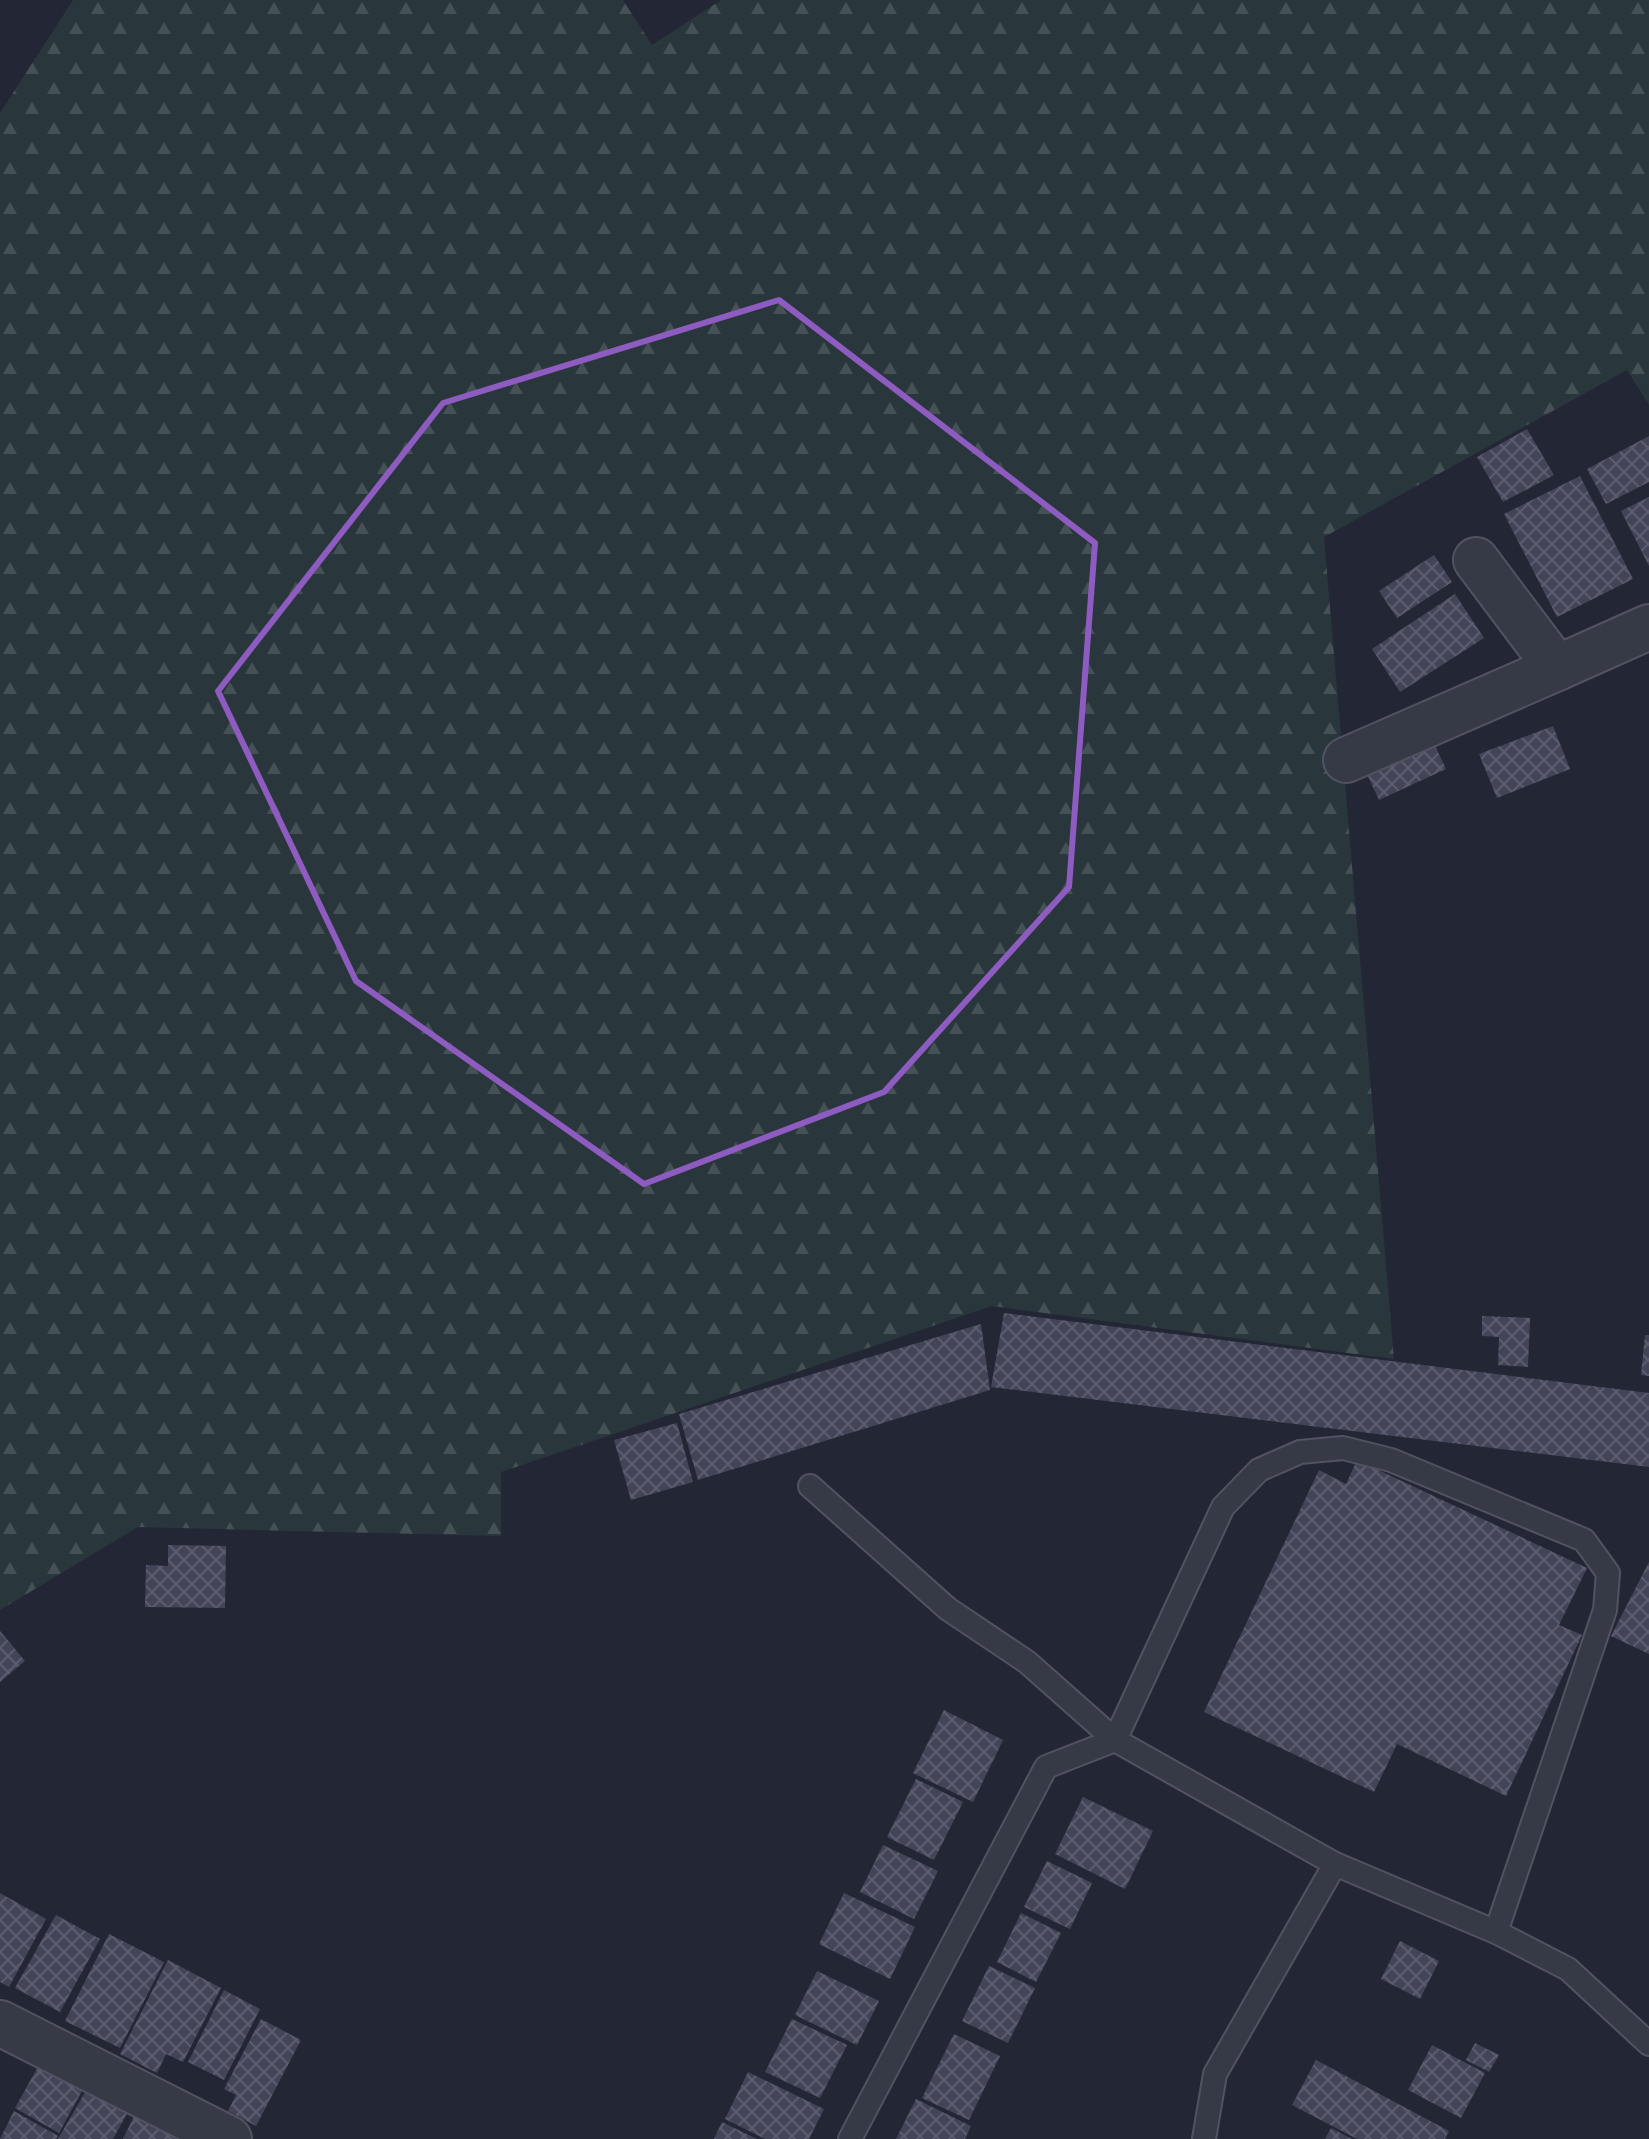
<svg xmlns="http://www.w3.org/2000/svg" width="1649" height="2139" font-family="Quicksand,sans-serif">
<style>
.forest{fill:url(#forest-firs)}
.building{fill:url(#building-cross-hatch)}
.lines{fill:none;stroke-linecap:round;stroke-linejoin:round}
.lane-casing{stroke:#515361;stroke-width:26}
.street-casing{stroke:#515361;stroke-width:48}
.lane{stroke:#363946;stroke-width:22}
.street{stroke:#363946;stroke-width:44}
.marked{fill:none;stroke:#8e5bc0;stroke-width:6;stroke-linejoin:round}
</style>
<defs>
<pattern id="forest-firs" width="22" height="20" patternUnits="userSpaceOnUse" patternTransform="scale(2)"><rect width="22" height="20" fill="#29363b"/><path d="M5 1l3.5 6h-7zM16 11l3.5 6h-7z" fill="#465156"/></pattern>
<pattern id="building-cross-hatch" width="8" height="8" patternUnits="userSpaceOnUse" patternTransform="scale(2)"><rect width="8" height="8" fill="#424558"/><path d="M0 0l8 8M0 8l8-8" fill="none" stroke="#5b5d6e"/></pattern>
</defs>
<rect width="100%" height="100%" fill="#232635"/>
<polygon class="forest" points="73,0 623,0 652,45 721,0 1649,0 1649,405 1627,370 1324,537 1394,1359 992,1306 501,1472 501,1536 138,1527 0,1610 0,113"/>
<g class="building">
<polygon points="1527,429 1554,475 1503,502 1477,457"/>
<polygon points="1649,436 1649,482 1606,504 1587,469"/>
<polygon points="1580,476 1633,579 1557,617 1504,514"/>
<polygon points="1649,497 1649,566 1621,511"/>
<polygon points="1434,555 1452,582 1397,618 1379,591"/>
<polygon points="1455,594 1484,638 1400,692 1372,649"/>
<polygon points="1553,726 1570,769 1497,798 1479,754"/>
<polygon points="1427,729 1446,769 1379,800 1360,759"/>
<polygon points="1004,1313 1649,1393 1649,1467 991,1387"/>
<polygon points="1482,1316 1530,1318 1528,1367 1498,1365 1499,1337 1482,1336"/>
<polygon points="981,1324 990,1390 698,1480 679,1414"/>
<polygon points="1645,1335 1649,1335 1649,1376 1641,1375"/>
<polygon points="677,1423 693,1482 631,1500 614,1440"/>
<polygon points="1357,1460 1587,1568 1559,1625 1582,1635 1506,1796 1397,1744 1374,1792 1204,1712 1319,1470 1346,1484"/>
<polygon points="168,1545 226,1546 225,1608 145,1607 146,1565 168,1566"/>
<polygon points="1649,1562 1649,1654 1611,1636"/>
<polygon points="0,1631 25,1661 0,1682"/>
<polygon points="944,1710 1003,1740 973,1802 913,1773"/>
<polygon points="916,1779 963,1802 934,1860 887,1837"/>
<polygon points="1083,1797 1153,1831 1125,1889 1055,1854"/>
<polygon points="883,1845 938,1871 914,1919 860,1892"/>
<polygon points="1047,1861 1092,1883 1070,1929 1024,1907"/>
<polygon points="0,1893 46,1919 9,1987 0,1982"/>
<polygon points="844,1893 915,1927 890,1979 819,1944"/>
<polygon points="1021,1913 1061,1933 1036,1982 997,1962"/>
<polygon points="56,1915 100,1939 60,2012 15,1988"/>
<polygon points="109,1934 164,1962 120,2048 65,2021"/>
<polygon points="1400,1941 1439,1961 1420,1999 1381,1979"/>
<polygon points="168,1960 221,1988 183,2062 166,2054 157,2073 120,2054"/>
<polygon points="989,1966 1035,1988 1008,2043 962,2021"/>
<polygon points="817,1971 879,2001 857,2045 795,2015"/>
<polygon points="224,1990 260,2009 224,2080 188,2062"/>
<polygon points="261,2019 301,2040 256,2126 228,2111 236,2095 224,2089"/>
<polygon points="792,2019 847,2045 820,2098 765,2072"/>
<polygon points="954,2034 1000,2056 969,2120 922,2098"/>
<polygon points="1475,2043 1499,2055 1489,2072 1466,2060"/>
<polygon points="1432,2045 1485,2073 1461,2118 1408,2090"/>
<polygon points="1316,2060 1449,2131 1445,2139 1357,2139 1292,2105"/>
<polygon points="39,2065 83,2089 59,2133 15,2108"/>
<polygon points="748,2072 824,2109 809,2139 765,2139 725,2119"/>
<polygon points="87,2089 128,2112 113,2139 58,2139"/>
<polygon points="916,2099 971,2126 965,2139 896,2139"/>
<polygon points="14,2111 58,2136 56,2139 0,2139"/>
<polygon points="135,2114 185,2139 123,2139"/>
<polygon points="722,2122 757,2139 714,2139"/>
<polygon points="1331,2128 1352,2139 1325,2139"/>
</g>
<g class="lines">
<defs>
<g id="lane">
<polyline points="810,1486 948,1609 1027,1662 1115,1740 1335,1864 1496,1932 1568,1969 1649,2044"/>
<polyline points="850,2139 1046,1767 1115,1740 1223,1507 1259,1470 1300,1452 1343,1448 1391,1460 1584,1540 1608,1573 1605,1610 1496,1932"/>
<polyline points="1204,2139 1215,2074 1335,1864"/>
</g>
<g id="street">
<polyline points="1476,560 1557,668 1649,627"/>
<polyline points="1346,760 1557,668"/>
<polyline points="0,2023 229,2139"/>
</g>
</defs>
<use href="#lane" class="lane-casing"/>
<use href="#street" class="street-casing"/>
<use href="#lane" class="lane"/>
<use href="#street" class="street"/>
</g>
<path class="marked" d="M779 300 1095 543 1069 887 884 1092 644 1184 356 981 218 691 443 403Z"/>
</svg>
